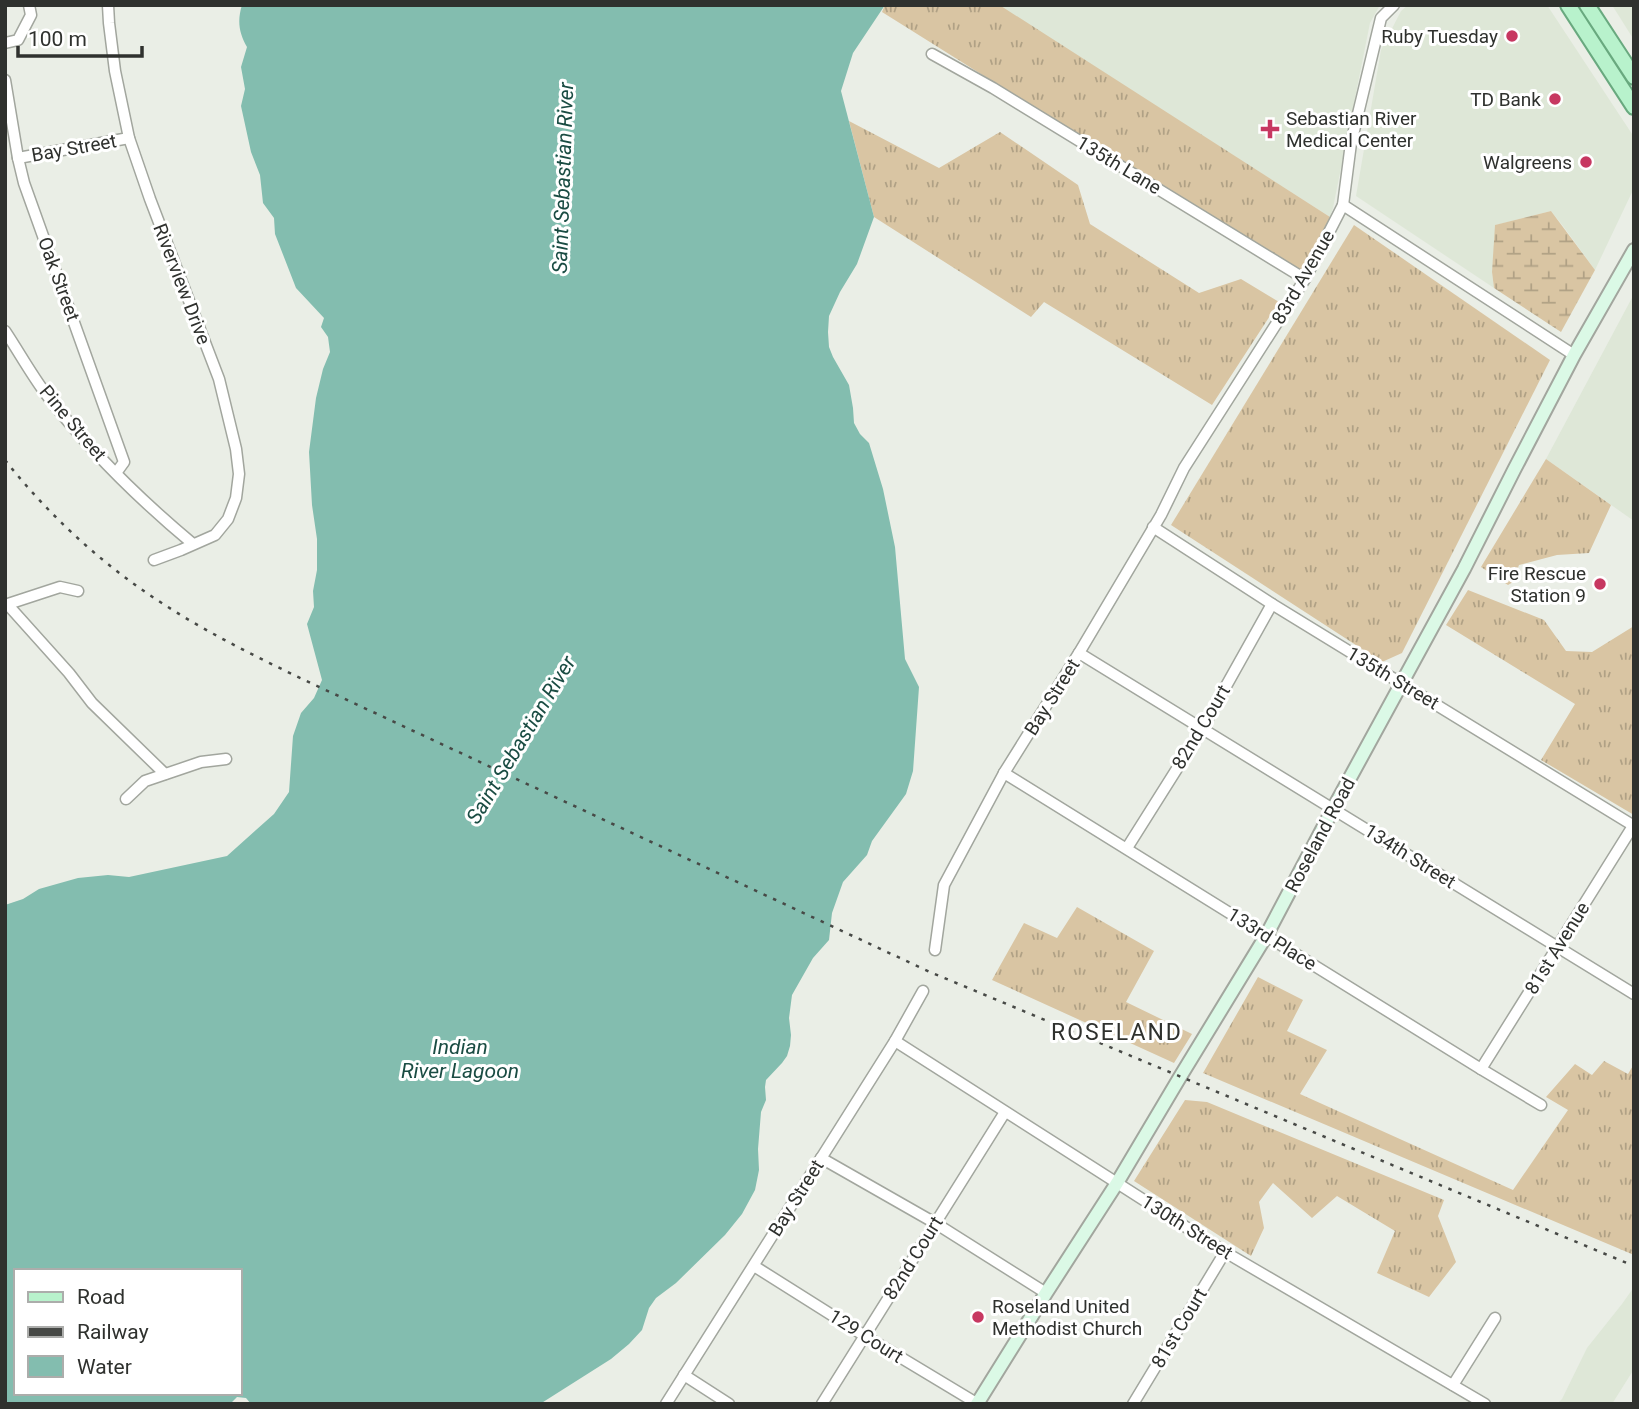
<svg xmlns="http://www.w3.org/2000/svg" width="1639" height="1409" font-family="Roboto,sans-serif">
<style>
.built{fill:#dee7d7}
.grass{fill:url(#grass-tufts)}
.wetland{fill:url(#wetland-marsh)}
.water{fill:#83bdaf;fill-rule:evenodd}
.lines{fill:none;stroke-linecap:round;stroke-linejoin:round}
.street-casing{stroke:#a2a69e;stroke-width:13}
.secondary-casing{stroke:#a2a69e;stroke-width:16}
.primary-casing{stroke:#69a97f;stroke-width:18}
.street{stroke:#fff;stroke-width:10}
.secondary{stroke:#dbf9e6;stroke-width:12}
.primary{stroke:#b8f2cc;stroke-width:14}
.rail{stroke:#474946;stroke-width:2.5;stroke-dasharray:3.5 7;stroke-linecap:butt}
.poi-dot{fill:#c73861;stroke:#fff;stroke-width:2.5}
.labels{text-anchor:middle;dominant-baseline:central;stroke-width:6;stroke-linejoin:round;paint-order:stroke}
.poi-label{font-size:19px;fill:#2f312e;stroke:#fff;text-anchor:end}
.street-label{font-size:19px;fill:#2f312e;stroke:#fff}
.water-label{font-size:21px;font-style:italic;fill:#1a4c43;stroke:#fff}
.quarter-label{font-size:23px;letter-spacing:2px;fill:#2f312e;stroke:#fff}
</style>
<defs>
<pattern id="grass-tufts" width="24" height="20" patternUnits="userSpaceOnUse" patternTransform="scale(1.75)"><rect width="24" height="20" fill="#d9c5a3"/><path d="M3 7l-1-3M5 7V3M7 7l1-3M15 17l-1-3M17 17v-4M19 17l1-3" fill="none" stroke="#b0a185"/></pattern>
<pattern id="wetland-marsh" width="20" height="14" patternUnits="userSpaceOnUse" patternTransform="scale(1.75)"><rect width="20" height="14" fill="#d9c5a3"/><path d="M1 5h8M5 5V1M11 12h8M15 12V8" fill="none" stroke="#b0a185"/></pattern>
</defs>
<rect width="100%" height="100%" fill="#eaeee6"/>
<g class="built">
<polygon points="1001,5 1380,5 1370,23 1333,208 1330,217 1000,6"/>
<polygon points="1408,5 1547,5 1634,137 1634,188 1595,270 1563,226 1551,211 1496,225 1492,272 1494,288 1356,196 1381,50 1401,11"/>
<polygon points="1612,5 1634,5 1634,40"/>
<polygon points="1634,294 1634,521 1546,459"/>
<polygon points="1634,1287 1634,1369 1612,1404 1557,1404 1562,1399 1587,1348 1622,1304"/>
</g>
<g class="grass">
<polygon points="885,5 1001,5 1001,6 1330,217 1302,275 882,12"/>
<polygon points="849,121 939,168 1000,132 1078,185 1090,224 1199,293 1241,279 1279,302 1212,405 1044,302 1031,317 874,217"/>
<polygon points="1354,225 1550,360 1402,653 1382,662 1171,525"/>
<polygon points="1546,459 1611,505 1589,553 1557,555 1519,565 1513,582 1508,585 1481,567"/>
<polygon points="1468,590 1544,620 1566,651 1592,652 1634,626 1634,815 1541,760 1575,704 1446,625"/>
<polygon points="1077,907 1154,951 1126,1002 1192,1034 1174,1063 992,980 1024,923 1057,938"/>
<polygon points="1258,977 1303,1000 1287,1031 1327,1050 1300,1094 1513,1190 1568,1110 1546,1097 1575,1064 1592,1075 1604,1061 1628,1074 1634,1064 1634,1255 1203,1073"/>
<polygon points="1185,1100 1207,1102 1444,1200 1438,1216 1456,1262 1429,1297 1377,1273 1395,1231 1337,1196 1312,1218 1273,1183 1259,1202 1264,1228 1251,1256 1134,1181"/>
</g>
<polygon class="wetland" points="1551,211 1595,270 1561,332 1494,288 1492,272 1495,225"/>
<path class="water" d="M242 5H885L853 53 841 91 874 217 857 264 840 292 829 316 828 332 829 347 833 357 849 385 853 408 854 423 860 434 869 443 883 489 895 547 905 659 919 687 913 771 906 794 872 841 867 855 843 882 832 913 829 940 813 958 792 995 789 1018 791 1035 790 1046 787 1056 782 1063 766 1080 765 1087 766 1100 761 1112 758 1149 759 1170 755 1190 742 1214 725 1235 676 1283 656 1298 649 1308 642 1330 629 1344 611 1359 540 1404H251L246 1398 237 1397 230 1404H5V905L23 899 39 889 78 878 108 875 129 877 227 856 274 814 289 792 293 736 301 713 314 698 322 680 307 624 314 607 313 591 317 570V539L312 505 309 452 316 398 323 369 330 352 328 337 321 327 324 318 296 288 275 234 274 218 263 203 260 175 251 152 241 106 245 89 241 67 247 47C239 33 237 21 242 5ZM16 1271H240V1393H16Z"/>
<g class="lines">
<defs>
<g id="street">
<polyline points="108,5 109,23 115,71 129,138 150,199 219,379 236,449 239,474 236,498 228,519 215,535 181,550 154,560"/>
<polyline points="5,43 18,40 31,15 29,5"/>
<polyline points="932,54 993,88 1305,279"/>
<polyline points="5,80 18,158 24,183 124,462 116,473"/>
<polyline points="18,158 129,138"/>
<polyline points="1343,205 1574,355"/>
<path d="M5 331C19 352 31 374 46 394 89 450 139 499 193 544"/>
<polyline points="1153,527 1272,604 1634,826"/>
<polyline points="5,605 60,587 78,591"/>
<polyline points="8,605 69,673 92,703 165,774"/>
<polyline points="1079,653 1634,994"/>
<polyline points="1004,773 1481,1069 1541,1105"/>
<polyline points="126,799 145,781 201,762 226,759"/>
<polyline points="1127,848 1202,729 1272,604"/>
<polyline points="935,950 944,885 1004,773 1079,653 1161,515 1184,468 1305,279 1343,205 1351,143 1381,18 1394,5"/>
<polyline points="895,1041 1225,1252 1485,1404"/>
<polyline points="1481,1069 1633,826"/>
<polyline points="821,1158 935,1223 1046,1293"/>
<polyline points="754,1266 865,1336 978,1404"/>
<polyline points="684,1375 729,1404"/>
<polyline points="1453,1385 1495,1318"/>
<polyline points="666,1404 895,1041 923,991"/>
<polyline points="822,1404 1005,1112"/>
<polyline points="1133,1404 1225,1252"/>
</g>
<polyline id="secondary" points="977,1404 1046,1293 1117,1183 1180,1077 1266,936 1333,809 1464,569 1514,470 1574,355 1634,250"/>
<g id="primary">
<polyline points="1568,5 1634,107"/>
<polyline points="1587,5 1634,77"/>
</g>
</defs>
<use href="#street" class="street-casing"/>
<use href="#secondary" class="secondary-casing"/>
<use href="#primary" class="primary-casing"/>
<use href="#street" class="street"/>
<use href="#secondary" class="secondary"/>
<use href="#primary" class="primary"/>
<path class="rail" d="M5 460C50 517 106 568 168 607 210 634 255 656 300 678L930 972 1634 1266"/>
</g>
<g class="poi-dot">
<circle cx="1512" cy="36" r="7"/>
<circle cx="1555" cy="99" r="7"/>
<path d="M1266.5 118.5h7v7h7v7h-7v7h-7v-7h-7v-7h7z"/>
<circle cx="1586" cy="162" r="7"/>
<circle cx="1600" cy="584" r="7"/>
<circle cx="978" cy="1317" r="7"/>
</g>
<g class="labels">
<g class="poi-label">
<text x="1498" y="36">Ruby Tuesday</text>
<text x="1541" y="99">TD Bank</text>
<text x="1286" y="118" text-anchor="start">Sebastian River<tspan x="1286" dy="22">Medical Center</tspan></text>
<text x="1572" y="162">Walgreens</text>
<text x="1586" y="573">Fire Rescue<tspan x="1586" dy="22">Station 9</tspan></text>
<text x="992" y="1306" text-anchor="start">Roseland United<tspan x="992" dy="22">Methodist Church</tspan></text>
</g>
<g class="street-label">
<text transform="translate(74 148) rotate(-10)">Bay Street</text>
<text transform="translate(1119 165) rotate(31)">135th Lane</text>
<text transform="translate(1303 277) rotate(-60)">83rd Avenue</text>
<text transform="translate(59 279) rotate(70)">Oak Street</text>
<text transform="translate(182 284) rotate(69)">Riverview Drive</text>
<text transform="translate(73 423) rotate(50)">Pine Street</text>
<text transform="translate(1393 678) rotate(31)">135th Street</text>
<text transform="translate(1052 697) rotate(-58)">Bay Street</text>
<text transform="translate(1201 727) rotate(-59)">82nd Court</text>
<text transform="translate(1320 835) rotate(-62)">Roseland Road</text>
<text transform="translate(1410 856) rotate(32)">134th Street</text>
<text transform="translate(1272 939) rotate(32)">133rd Place</text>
<text transform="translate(1557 948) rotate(-58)">81st Avenue</text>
<text transform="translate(796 1198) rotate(-58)">Bay Street</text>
<text transform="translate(1187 1227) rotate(32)">130th Street</text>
<text transform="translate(913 1258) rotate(-58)">82nd Court</text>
<text transform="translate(1179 1328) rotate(-59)">81st Court</text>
<text transform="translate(866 1336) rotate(32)">129 Court</text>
</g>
<g class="water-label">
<text transform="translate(563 178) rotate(-88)">Saint Sebastian River</text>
<text transform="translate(521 740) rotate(-59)">Saint Sebastian River</text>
<text x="460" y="1047">Indian<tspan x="460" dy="24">River Lagoon</tspan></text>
</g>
<g class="quarter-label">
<text x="1117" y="1032">ROSELAND</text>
</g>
</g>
<rect width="1639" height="1409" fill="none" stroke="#2f312e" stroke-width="14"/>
<rect x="14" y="1269" width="228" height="126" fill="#ffffff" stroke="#acadab" stroke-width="2"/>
<rect x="28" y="1292" width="35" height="10" fill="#b8f2cc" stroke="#acadab" stroke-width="2"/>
<text x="77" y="1304" font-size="21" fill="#2f312e">Road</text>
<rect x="28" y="1327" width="35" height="10" fill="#474946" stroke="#acadab" stroke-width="2"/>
<text x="77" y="1339" font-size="21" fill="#2f312e">Railway</text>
<rect x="28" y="1356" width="35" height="21" fill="#83bdaf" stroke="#acadab" stroke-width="2"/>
<text x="77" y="1374" font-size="21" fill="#2f312e">Water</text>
<path d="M18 46v10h124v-10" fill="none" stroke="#2f312e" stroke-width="3.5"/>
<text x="28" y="46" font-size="21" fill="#2f312e" stroke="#ffffff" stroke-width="5" paint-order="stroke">100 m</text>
</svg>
